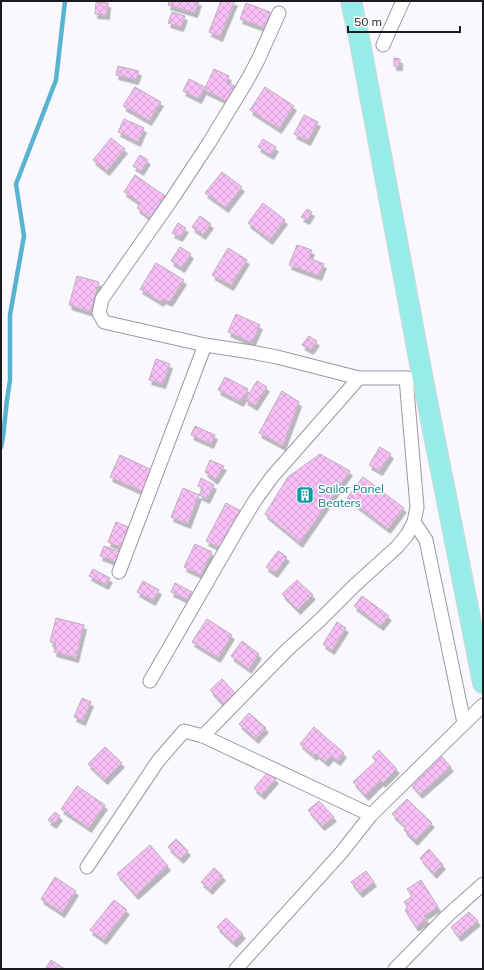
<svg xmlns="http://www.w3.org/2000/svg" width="484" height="970" font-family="Mulish,sans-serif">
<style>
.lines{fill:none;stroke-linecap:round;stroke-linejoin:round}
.stream{stroke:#57b3cf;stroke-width:4.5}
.building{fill:url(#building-cross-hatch);stroke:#b9b1b9;filter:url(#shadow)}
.minor-casing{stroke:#9c98a2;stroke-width:15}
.primary-casing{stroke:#d6d6d6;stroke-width:22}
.minor{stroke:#fff;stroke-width:13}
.primary{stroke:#95ece8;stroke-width:20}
.labels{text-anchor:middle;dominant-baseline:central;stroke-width:3;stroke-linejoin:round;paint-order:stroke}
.culture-label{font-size:12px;fill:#0d838f;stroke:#fff;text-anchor:start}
</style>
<defs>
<pattern id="building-cross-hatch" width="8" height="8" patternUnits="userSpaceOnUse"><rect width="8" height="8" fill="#f8bff6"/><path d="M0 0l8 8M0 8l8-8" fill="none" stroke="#d4a4d2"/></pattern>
<filter id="shadow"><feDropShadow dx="2.5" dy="4.5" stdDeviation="0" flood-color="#0004"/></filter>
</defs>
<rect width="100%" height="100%" fill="#faf7fe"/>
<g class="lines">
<polyline class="stream" points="1,447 3,437 7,400 10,380 10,315 24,236 16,184 56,80 65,1"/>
</g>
<g class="building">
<polygon points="169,1 199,1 195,13 168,5"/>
<polygon points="221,1 235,1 220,37 209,32"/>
<polygon points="96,2 108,3 107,15 95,14"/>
<polygon points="246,3 270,12 265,28 240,19"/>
<polygon points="172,12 185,16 181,27 168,23"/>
<polygon points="394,58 400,59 400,66 394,66"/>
<polygon points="118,66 139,71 136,80 116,75"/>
<polygon points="214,69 229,76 227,82 235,86 227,101 204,90"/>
<polygon points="189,79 205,87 199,99 183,91"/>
<polygon points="135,87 161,102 149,121 123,106"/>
<polygon points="265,87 294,106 279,129 250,110"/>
<polygon points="304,115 318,122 308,141 294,134"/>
<polygon points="124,119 144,128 138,142 118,132"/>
<polygon points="111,138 125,149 107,171 93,160"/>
<polygon points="263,139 276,147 271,155 258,147"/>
<polygon points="140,155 148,160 141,171 133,166"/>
<polygon points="222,172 242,187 226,208 205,193"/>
<polygon points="135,175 165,196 150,218 137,208 140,203 124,192"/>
<polygon points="263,203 285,220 270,240 248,223"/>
<polygon points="307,209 312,212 307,220 301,217"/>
<polygon points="200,216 211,224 203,235 192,227"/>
<polygon points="178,223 186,228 180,237 172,233"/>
<polygon points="297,245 312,250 309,258 324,264 319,276 289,265"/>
<polygon points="180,247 191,254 182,268 171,261"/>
<polygon points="228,248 247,260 231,286 212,275"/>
<polygon points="156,263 184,280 170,302 163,299 161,302 140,289"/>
<polygon points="77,276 99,282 91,312 69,305"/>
<polygon points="236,314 260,325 252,343 228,332"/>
<polygon points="309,336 317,341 311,350 302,345"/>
<polygon points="156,359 170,364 163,384 149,380"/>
<polygon points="225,377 248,389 241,402 218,390"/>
<polygon points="257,381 267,387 255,406 245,400"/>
<polygon points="282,391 299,402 283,446 259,433"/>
<polygon points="195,426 215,435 211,444 191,435"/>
<polygon points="380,447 391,454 380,471 369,465"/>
<polygon points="320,454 350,471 300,543 265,514 288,477"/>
<polygon points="120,455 152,470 143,492 110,477"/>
<polygon points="210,460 224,466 215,480 205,472"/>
<polygon points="363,477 404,508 388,529 347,498"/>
<polygon points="201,478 214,485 207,499 199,495 203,488 198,486"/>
<polygon points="183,488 199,495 188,524 171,517"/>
<polygon points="226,503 241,511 221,549 206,541"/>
<polygon points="116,522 133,529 125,549 108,542"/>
<polygon points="195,544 212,552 201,575 184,567"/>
<polygon points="104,546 120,552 116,562 100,556"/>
<polygon points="278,551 287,557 275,573 266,567"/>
<polygon points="93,569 110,578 106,585 89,576"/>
<polygon points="297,580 313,595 298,610 282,594"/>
<polygon points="143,581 159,590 153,601 137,592"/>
<polygon points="175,583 192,592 188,600 171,592"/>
<polygon points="362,596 389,616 381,626 354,606"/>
<polygon points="56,618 84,625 76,658 54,652 56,643 50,642"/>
<polygon points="207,619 232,635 218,658 192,642"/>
<polygon points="337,622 346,628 332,650 323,644"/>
<polygon points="242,641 259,654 249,669 231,656"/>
<polygon points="222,679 238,696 226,707 210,690"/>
<polygon points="82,698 91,702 83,721 74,717"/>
<polygon points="249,713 266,728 256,739 239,724"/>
<polygon points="314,727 344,753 338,761 331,756 326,762 316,754 314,756 300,744"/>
<polygon points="105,747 122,763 105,780 88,764"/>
<polygon points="379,750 397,769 383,783 381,781 366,796 353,782 376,761 372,757"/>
<polygon points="441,756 451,767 420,794 410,783"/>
<polygon points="268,772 276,779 262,795 254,788"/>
<polygon points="77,786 105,805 89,828 61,809"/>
<polygon points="407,799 432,823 415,841 404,830 406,827 392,814"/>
<polygon points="319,801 334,817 322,826 308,810"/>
<polygon points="55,812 60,816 54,824 48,820"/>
<polygon points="176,839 188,851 181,859 168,847"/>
<polygon points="150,845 168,866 136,895 117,874"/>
<polygon points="429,849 443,865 434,874 420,858"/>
<polygon points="214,868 223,876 210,890 201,882"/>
<polygon points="366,871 374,882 360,893 351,882"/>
<polygon points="55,877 76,891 62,913 41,899"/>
<polygon points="421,880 438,907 424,916 427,920 416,927 405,910 408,908 404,902 412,896 407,889"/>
<polygon points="114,900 127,910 104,940 90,930"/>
<polygon points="469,912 478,921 459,937 451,927"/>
<polygon points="226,918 243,934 234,943 217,927"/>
<polygon points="51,960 65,969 45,969"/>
</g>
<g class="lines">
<defs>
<g id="minor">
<polyline points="279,13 258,60 248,79 209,143 170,202 102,299 99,313 104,322 205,345 251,352 277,357 359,378 406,378 423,380"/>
<polyline points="383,45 403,1"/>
<polyline points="414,522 426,540 464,723"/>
<polyline points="119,572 205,345"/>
<polyline points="150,681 240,525 256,499 272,477 359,378"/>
<polyline points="203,736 286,651 320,620 355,585 397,547 407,535 414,522 417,507 406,378"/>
<polyline points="87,867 158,761 184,731 203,736 371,815"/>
<polyline points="236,969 341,853 371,815 483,705"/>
<polyline points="395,969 447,916 483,884"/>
</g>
<polyline id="primary" points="351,1 359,37 423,380 483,683"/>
</defs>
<use href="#minor" class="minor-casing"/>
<use href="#primary" class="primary-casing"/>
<use href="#minor" class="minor"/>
<use href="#primary" class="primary"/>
</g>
<defs>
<symbol id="building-square" viewBox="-11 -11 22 22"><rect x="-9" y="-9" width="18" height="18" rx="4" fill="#0f9aa8" stroke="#fff"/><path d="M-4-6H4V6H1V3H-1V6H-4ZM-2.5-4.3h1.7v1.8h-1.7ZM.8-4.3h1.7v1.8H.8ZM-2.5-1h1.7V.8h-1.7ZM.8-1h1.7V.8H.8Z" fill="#fff"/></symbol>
</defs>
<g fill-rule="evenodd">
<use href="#building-square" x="295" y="485" width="20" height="20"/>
</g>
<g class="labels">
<g class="culture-label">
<text x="318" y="488">Sailor Panel<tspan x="318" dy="14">Beaters</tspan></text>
</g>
</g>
<rect width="484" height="970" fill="none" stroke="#1c1a1e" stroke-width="4"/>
<path d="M348 26v6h112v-6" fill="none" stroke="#1c1a1e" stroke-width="2"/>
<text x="354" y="26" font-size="12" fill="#1c1a1e" stroke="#ffffff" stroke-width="3" paint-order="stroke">50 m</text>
</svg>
